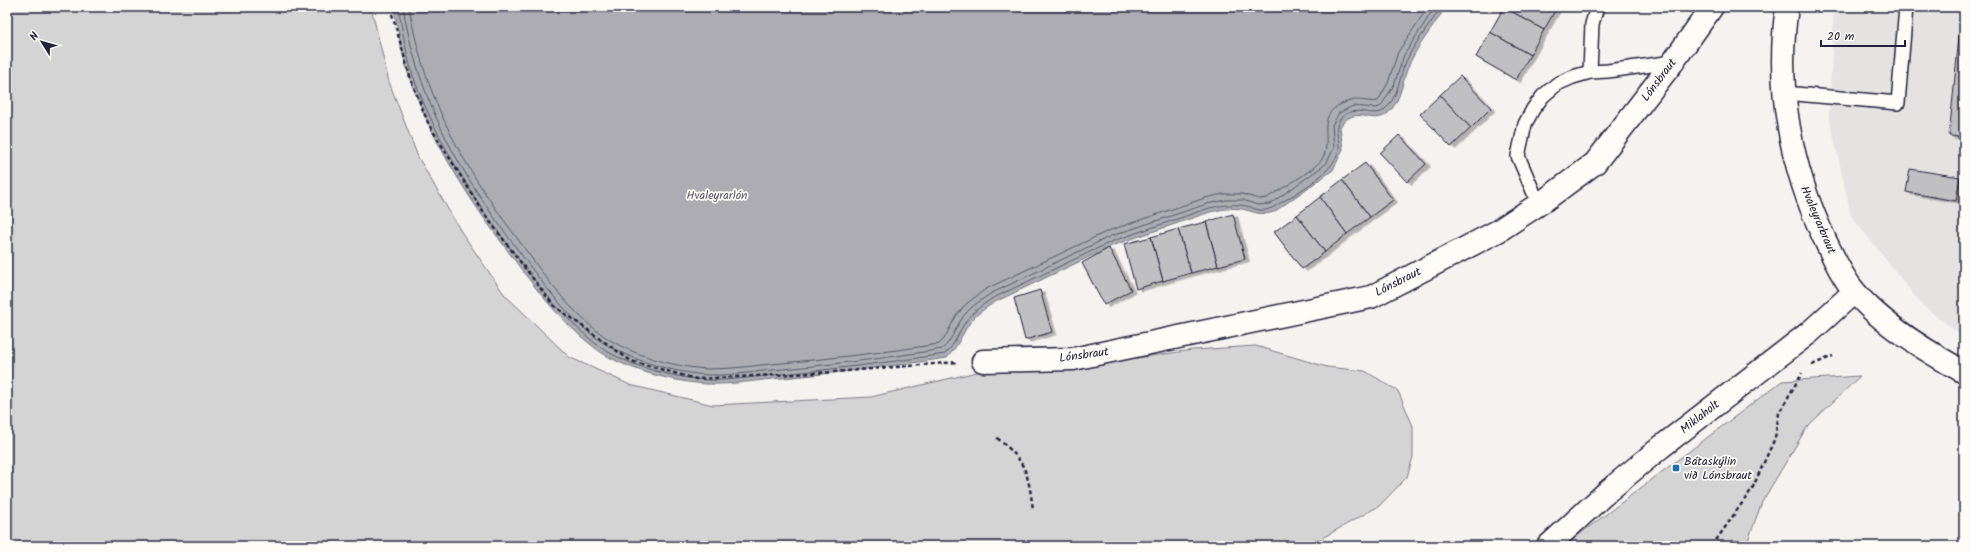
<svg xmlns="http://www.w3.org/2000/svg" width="1971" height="553" font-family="Kalam,sans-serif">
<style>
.built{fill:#e4e3e2}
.green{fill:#d5d4d5;stroke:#7c7b88}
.water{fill:#acacb2;stroke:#757582}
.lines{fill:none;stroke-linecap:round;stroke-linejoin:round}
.shore{stroke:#59596b;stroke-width:1}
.building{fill:#c0bfc2;stroke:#22223b;filter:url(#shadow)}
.service-casing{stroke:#22223b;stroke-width:16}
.minor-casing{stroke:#22223b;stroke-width:25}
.tertiary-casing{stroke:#22223b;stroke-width:25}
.path{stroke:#22223b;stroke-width:2.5;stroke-dasharray:4 3;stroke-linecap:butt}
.service{stroke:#fdfcf7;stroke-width:13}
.minor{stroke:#fdfcf7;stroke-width:22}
.tertiary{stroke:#fdfcf7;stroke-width:22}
.poi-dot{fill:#1f6fb2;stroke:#fdfcf7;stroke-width:1.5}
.labels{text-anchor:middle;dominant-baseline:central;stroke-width:3.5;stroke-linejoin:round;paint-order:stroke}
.street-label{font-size:12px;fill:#22223b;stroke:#fdfcf7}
.park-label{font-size:12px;fill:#585769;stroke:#fdfcf7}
.poi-label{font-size:12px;fill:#22223b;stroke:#fdfcf7;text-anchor:start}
</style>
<defs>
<filter id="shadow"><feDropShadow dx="4.5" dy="2.5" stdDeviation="0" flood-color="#0004"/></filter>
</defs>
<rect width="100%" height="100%" fill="#f4f3ef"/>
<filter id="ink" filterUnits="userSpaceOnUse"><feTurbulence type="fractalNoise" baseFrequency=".025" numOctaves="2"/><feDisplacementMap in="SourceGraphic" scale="8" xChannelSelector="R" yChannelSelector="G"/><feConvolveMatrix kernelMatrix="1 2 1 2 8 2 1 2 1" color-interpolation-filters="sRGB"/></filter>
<g filter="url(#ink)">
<polygon class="built" points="1834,7 1964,7 1964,337 1923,306 1851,216 1829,115"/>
<g class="green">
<polygon points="7,7 371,7 389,82 418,157 460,230 504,294 569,357 630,385 713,405 871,397 977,372 1087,365 1193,350 1256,346 1327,367 1365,371 1398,391 1413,426 1413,457 1407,477 1379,506 1308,546 7,546"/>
<polygon points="1860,376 1807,427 1762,502 1746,546 1564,546 1782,381"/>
</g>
<path class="water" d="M394 7H1445C1434 28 1415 47 1407 70 1402 84 1400 103 1387 114 1371 126 1355 103 1340 127L1343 149 1333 170 1274 212C1261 216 1255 212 1242 209 1232 207 1220 210 1210 212L1114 245 995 302C986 308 976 314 969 324 961 336 958 346 947 358 893 366 838 373 783 378 758 380 732 385 707 384 673 382 622 369 595 348 554 317 524 273 494 232 461 187 432 138 412 85 403 60 398 33 394 7Z"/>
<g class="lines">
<g class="shore">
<path d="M398 7C403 33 407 60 416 84 436 136 465 185 497 230 527 271 556 312 596 344 623 365 674 378 707 380 732 381 758 376 783 374 837 369 891 362 945 354 955 345 958 333 966 321 973 311 983 305 993 298L1113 241 1209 208C1219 206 1230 204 1241 205 1254 206 1257 214 1272 208 1291 196 1335 174 1339 149 1340 138 1332 129 1341 118 1355 103 1373 119 1384 110 1396 100 1399 83 1403 69 1410 47 1429 28 1441 7"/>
<path d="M403 7C417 91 451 158 501 227 529 264 563 316 602 342 630 360 675 373 708 375 733 376 758 371 783 369 836 364 889 358 942 349 952 341 954 330 961 320 968 308 979 302 990 294L1111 236 1207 204 1226 200H1243L1257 205 1270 204 1326 164 1334 148 1332 125 1339 113 1353 106 1377 108 1381 106 1394 85 1404 55 1435 7"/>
<path d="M409 7C423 90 457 156 506 223 535 262 564 308 604 336 631 355 677 368 709 369 734 369 758 365 782 363 835 358 887 352 939 344L944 339 956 316 966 304 986 289 1108 231 1205 198 1223 194H1242L1259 199 1267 198C1280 189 1314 171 1322 159 1335 140 1310 112 1350 101 1359 98 1369 103 1378 101L1388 83 1398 52 1428 7"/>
</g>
</g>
<g class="building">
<polygon points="1504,7 1544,30 1530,55 1490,32"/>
<polygon points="1504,7 1557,7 1544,30"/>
<polygon points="1962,7 1964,7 1964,137 1949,136"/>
<polygon points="1490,32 1530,55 1516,80 1476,57"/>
<polygon points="1460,76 1491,108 1471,128 1440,95"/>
<polygon points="1440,95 1471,128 1451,147 1420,114"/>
<polygon points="1399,135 1426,164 1407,182 1380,153"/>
<polygon points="1365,163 1393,200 1370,217 1342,180"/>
<polygon points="1910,169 1960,177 1956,201 1906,192"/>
<polygon points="1342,180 1370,217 1347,234 1320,197"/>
<polygon points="1320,197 1347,234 1325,252 1297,215"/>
<polygon points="1233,214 1245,259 1218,266 1206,222"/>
<polygon points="1297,215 1325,252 1302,269 1274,232"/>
<polygon points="1206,222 1218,266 1191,273 1178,229"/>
<polygon points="1178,229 1191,273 1163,281 1151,237"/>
<polygon points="1151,237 1163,281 1136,289 1124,244"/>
<polygon points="1109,248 1131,290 1104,305 1082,263"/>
<polygon points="1040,290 1052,332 1025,340 1014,298"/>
</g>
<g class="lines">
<defs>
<g id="service">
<polyline points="1590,72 1592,24 1597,7"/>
<polyline points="1784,93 1898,103 1906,7"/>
<polyline points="1539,205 1518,156 1525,124 1533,109 1543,96 1557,84 1573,77 1590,72 1608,71 1673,62"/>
</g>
<g id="minor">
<polyline points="983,361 1073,359 1371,297 1498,231 1545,200 1595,163 1673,62 1712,7"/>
<polyline points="1548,546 1608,491 1661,447 1810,332 1854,292"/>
</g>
<path id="tertiary" d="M1787 7C1775 88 1791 169 1826 242 1834 259 1843 278 1855 292 1881 324 1928 352 1964 372"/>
</defs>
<use href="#service" class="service-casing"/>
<use href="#minor" class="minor-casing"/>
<use href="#tertiary" class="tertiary-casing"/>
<g class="path">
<polyline points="390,7 411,80 429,125 485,215 553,305 631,361 696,379 834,372 958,362"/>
<polyline points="1812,365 1833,356"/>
<path d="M997 438C1026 461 1028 473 1033 509"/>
<polyline points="1712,546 1752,489 1775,438 1779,413 1802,373"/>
</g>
<use href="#service" class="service"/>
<use href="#minor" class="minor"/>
<use href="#tertiary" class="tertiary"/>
</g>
</g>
<rect class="poi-dot" x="1672" y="464" width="8" height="8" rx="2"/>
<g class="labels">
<g class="street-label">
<text transform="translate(1659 80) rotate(-53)">Lónsbraut</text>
<text transform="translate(1818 220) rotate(67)">Hvaleyrarbraut</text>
<text transform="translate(1398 282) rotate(-27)">Lónsbraut</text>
<text transform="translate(1084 355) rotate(-8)">Lónsbraut</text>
<text transform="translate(1700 417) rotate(-38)">Miklaholt</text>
</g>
<g class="park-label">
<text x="717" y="195">Hvaleyrarlón</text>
</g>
<g class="poi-label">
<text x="1684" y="461">Bátaskýlin<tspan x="1684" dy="14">við Lónsbraut</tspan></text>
</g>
</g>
<rect width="1971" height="553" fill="none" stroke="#fdfcf7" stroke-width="24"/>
<rect x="12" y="12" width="1947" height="529" fill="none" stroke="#22223b" stroke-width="1.5" filter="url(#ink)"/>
<g transform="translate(42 42) rotate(307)" stroke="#fdfcf7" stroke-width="3" paint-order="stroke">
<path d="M0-3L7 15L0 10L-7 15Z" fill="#22223b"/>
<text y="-6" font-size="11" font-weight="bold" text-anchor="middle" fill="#22223b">N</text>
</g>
<path d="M1821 40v6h84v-6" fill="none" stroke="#22223b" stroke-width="2"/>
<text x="1827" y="40" font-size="12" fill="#22223b" stroke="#fdfcf7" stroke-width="3" paint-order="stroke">20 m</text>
</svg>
